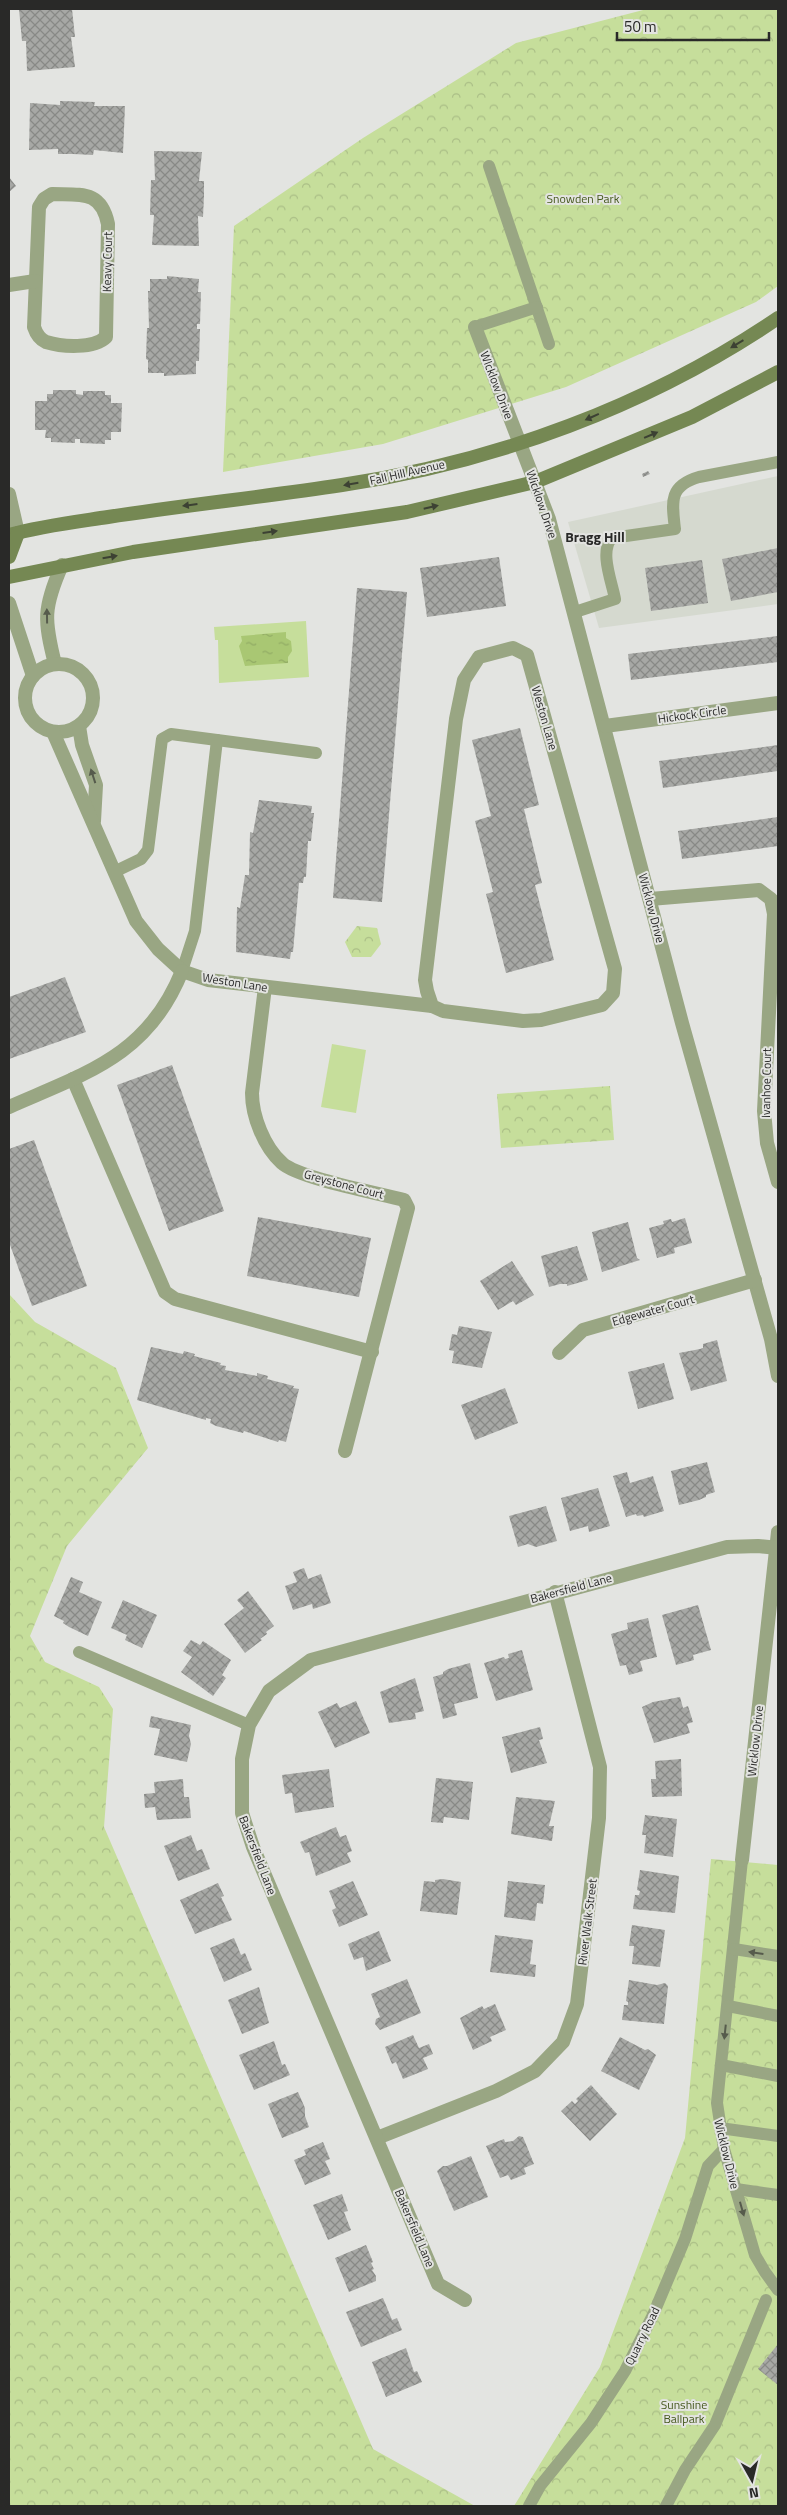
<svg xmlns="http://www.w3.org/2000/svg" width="787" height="2515" font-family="'Titillium Web',sans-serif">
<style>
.built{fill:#d5d9cf}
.green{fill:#c6de9b}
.forest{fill:url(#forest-crowns)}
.water{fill:url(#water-ripples)}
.building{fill:url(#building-cross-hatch)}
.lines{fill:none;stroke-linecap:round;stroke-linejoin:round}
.service{stroke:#99a683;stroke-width:12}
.minor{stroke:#99a683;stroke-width:14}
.secondary{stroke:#758853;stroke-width:14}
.oneway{fill:#3c4133}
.oneway2{fill:#565b4c}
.labels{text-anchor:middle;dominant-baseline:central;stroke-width:4;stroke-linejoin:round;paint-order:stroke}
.park-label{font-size:12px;fill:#46591e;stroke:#e3e4e1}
.street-label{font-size:12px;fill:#292928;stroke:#e3e4e1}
.neighbourhood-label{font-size:14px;font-weight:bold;fill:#292928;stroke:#e3e4e1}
</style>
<defs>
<pattern id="forest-crowns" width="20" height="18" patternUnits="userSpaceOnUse" patternTransform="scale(1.25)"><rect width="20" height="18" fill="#c6de9b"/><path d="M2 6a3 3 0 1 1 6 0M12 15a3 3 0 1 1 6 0" fill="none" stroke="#aabe86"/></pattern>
<pattern id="water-ripples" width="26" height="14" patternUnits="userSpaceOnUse" patternTransform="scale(1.25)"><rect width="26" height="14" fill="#a9c773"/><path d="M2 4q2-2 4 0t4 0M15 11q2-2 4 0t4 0" fill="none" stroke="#91ab64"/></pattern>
<pattern id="building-cross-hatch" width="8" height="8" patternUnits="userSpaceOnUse" patternTransform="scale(1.25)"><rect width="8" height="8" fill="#a7a8a5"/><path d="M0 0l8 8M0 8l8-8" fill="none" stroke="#888986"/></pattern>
</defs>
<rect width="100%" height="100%" fill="#e3e4e1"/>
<polygon class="built" points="778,476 778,604 599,628 568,522"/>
<g class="green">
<polygon points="306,621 309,677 219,683 218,640 215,640 214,627"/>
<polygon points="332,1044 366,1050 356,1113 321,1107"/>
</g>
<g class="forest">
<polygon points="647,9 778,9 778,286 756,302 566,387 383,444 223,472 234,226 363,138 516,43"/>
<polygon points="357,926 377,928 381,944 371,957 352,957 345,942"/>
<polygon points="610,1086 614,1140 501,1148 497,1094"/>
<polygon points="9,1294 35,1322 116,1368 148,1448 67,1546 30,1636 45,1662 99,1687 113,1709 104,1827 373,2449 475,2506 9,2506"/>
<polygon points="711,1859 778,1865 778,2506 514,2506 600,2367 685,2138"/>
</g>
<polygon class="water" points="286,632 286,638 291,641 292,651 288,657 288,663 245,666 239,646 242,641 241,636"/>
<g class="building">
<polygon points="19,9 72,9 75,37 71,37 75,67 27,71 26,41 22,41"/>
<polygon points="60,101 95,102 94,106 125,106 123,153 94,150 93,155 73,154 58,154 58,149 29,150 30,103 60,105"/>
<polygon points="154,151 202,152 199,181 204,181 204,196 203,217 198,216 199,246 152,245 154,215 150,215 151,180 155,180"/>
<polygon points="9,177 16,186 9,192"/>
<polygon points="167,276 199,279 198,292 201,292 200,324 197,324 197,329 200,329 199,361 196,361 196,374 164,376 164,373 148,373 148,360 146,359 147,328 149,328 148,291 150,291 150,279 167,279"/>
<polygon points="53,390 76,390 76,394 83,395 83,391 105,391 105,395 111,395 111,403 122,403 121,432 111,432 111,440 105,440 105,444 80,443 80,439 75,439 75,443 51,442 51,438 45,438 46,430 35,430 35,401 47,401 47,394 53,394"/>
<polygon points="648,471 650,474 643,477 642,474"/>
<polygon points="778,548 778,592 731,601 722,559"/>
<polygon points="499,557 506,606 427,617 420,568"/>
<polygon points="702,560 708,603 651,611 645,568"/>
<polygon points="357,588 407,592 382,902 333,898"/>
<polygon points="778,636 778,662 631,680 628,654"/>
<polygon points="520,728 539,805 524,809 542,883 535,885 554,960 506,973 486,894 493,892 475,821 491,816 472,740"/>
<polygon points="778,745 778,771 663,788 659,761"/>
<polygon points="259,800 312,806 311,813 314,813 311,841 308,841 306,877 304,877 303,883 299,883 293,952 291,952 290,959 236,952 237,907 240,908 245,875 249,875 250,832 253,833"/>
<polygon points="778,817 778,846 682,859 678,831"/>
<polygon points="65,977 86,1032 9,1059 9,997"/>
<polygon points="172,1065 224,1211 169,1231 117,1085"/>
<polygon points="34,1140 87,1286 32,1306 9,1242 9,1149"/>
<polygon points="258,1217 371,1238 359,1297 247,1276"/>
<polygon points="685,1218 692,1243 674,1248 675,1253 657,1258 649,1228 664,1224 663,1221 671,1219 672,1222"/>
<polygon points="628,1222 637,1258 640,1260 602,1272 592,1232"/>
<polygon points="577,1246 588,1280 567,1286 567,1284 560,1284 549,1287 541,1256"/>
<polygon points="512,1261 534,1295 516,1305 513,1301 498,1310 480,1281"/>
<polygon points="459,1326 492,1332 482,1368 452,1363 454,1351 449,1350 452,1334 457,1335"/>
<polygon points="717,1340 727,1381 691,1391 679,1353 700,1349 703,1348 703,1344"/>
<polygon points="151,1347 183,1354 184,1351 195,1354 194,1356 221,1363 220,1365 226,1366 225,1370 257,1376 257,1373 268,1376 267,1379 294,1386 293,1388 299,1389 286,1442 279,1440 278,1442 244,1431 243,1433 216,1426 210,1423 211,1419 206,1418 206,1420 137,1400"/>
<polygon points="664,1363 674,1399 638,1409 628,1372"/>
<polygon points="505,1388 518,1423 475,1440 461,1405"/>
<polygon points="707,1462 715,1492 706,1495 706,1497 699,1500 679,1505 671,1471"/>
<polygon points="627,1472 630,1483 653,1476 664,1511 644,1517 643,1515 637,1516 636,1514 626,1517 613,1476"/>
<polygon points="598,1488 610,1526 589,1532 588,1526 570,1531 561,1498"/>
<polygon points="546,1506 557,1541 536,1547 528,1544 518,1547 509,1516"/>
<polygon points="304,1568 308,1579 321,1574 331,1603 313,1609 312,1604 293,1610 285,1586 297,1582 293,1572"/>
<polygon points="71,1577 83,1582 79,1592 102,1602 88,1636 69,1627 63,1623 64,1621 54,1616"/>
<polygon points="248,1591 274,1626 266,1632 267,1634 260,1639 262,1640 245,1653 224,1624 244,1608 237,1600"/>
<polygon points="123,1600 157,1615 142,1648 125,1640 127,1635 111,1628"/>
<polygon points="698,1605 711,1650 693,1655 694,1660 676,1665 662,1615"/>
<polygon points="648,1618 657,1657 640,1661 643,1671 629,1675 626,1665 620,1666 611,1634 628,1629 627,1623"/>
<polygon points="191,1640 200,1645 203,1641 231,1660 222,1675 226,1678 213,1696 181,1672 192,1657 183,1651"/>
<polygon points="522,1650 533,1690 496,1701 484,1663 504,1657 505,1659 509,1658 508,1654"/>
<polygon points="470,1663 478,1698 454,1704 457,1715 443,1719 433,1677 443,1674 443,1672 448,1669"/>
<polygon points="415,1678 424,1711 415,1713 416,1719 389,1723 380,1692"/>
<polygon points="680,1697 683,1708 688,1706 693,1722 687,1724 690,1733 654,1743 642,1707 653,1702"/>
<polygon points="356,1701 370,1733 335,1748 318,1712 337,1703 340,1708"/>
<polygon points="151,1716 191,1725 189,1736 191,1744 187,1762 154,1755 160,1729 149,1727"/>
<polygon points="540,1727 543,1739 539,1740 547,1763 511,1773 502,1737"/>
<polygon points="681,1759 682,1796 652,1797 651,1779 656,1779 655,1761"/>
<polygon points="329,1769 334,1807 295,1813 292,1793 285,1794 282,1775"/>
<polygon points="436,1778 473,1782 469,1820 444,1817 443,1823 431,1822"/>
<polygon points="183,1779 184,1797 189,1797 191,1818 157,1820 155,1807 145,1808 144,1794 155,1793 154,1782"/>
<polygon points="516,1797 555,1801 549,1826 554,1826 552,1841 511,1834"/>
<polygon points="645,1815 677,1819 673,1857 644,1853 646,1835 642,1835"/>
<polygon points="336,1827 340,1837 346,1835 352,1851 347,1853 351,1862 316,1876 309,1852 305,1853 300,1842"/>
<polygon points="191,1835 197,1851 202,1849 210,1869 178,1881 164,1846"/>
<polygon points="640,1870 679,1876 675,1913 633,1909 635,1895 639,1895 640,1891 637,1890"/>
<polygon points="443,1879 461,1882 457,1915 420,1911 424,1881 435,1882 435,1880"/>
<polygon points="353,1881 368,1915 339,1927 332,1910 336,1908 329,1891"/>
<polygon points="508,1881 545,1885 543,1904 537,1903 535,1921 504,1917"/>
<polygon points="218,1883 224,1896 221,1897 232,1920 195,1934 180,1900"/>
<polygon points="632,1925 665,1930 660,1967 632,1964 634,1946 629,1946"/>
<polygon points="379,1931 391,1961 366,1971 363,1957 354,1960 348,1944"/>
<polygon points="495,1935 533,1940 530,1964 536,1965 535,1977 490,1972"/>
<polygon points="234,1938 241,1955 245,1953 252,1970 224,1982 210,1948"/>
<polygon points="407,1979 421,2013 380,2030 375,2024 376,2019 380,2017 371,1994"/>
<polygon points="629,1980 657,1985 665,1983 668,1986 664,2024 622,2020 624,2005 628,2005 628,2002 626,2001"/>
<polygon points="259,1987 269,2023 242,2034 228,2000"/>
<polygon points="495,2004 506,2030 490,2037 492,2041 473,2050 460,2018 482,2006 484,2009"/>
<polygon points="413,2035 419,2048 429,2044 433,2054 423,2058 428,2069 403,2079 396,2062 392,2064 385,2047"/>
<polygon points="620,2037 645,2050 648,2049 656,2055 639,2090 601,2071"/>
<polygon points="274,2041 282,2065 285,2064 290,2075 254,2090 239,2055"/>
<polygon points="591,2085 617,2114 590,2141 561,2111 572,2101 575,2104 578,2101 576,2099"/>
<polygon points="298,2092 305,2108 305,2116 309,2127 282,2138 268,2104"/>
<polygon points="519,2136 523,2137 534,2164 524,2168 526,2174 511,2180 508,2175 500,2178 486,2146 504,2139 505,2142 513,2141"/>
<polygon points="323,2142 330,2159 325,2161 331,2174 305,2185 294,2160 306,2155 304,2150"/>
<polygon points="471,2156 488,2197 454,2211 437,2171 443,2166 447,2166"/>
<polygon points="342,2194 348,2211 344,2212 351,2230 328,2240 313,2205"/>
<polygon points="366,2245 373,2262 371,2263 374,2269 372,2270 376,2276 376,2281 349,2292 335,2258"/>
<polygon points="383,2298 392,2320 397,2318 402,2330 361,2347 346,2312"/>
<polygon points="778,2344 778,2385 758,2369"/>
<polygon points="406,2348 414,2372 417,2371 422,2382 386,2397 372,2362"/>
</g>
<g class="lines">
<g class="service">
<polyline points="489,166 549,344"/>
<polyline points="475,327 537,307"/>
<path d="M575 612 615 599C612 582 599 551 612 538L675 529C672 503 668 486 699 477L778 462"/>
<polyline points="217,740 316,753"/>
<polyline points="114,872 141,859 148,850 162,739 171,734 217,740 195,931 182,971"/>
<polyline points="79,1652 249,1725"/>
<polyline points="742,1860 717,2103 724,2149 755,2255 765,2272 778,2290"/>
<polyline points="734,1949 778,1956"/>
<polyline points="728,2006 778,2016"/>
<polyline points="721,2065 778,2076"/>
<polyline points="720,2128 778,2136"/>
<polyline points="736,2189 778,2195"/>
<polyline points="529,2506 540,2486 591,2423 625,2371 653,2315 685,2239 708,2166 724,2149"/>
<polyline points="666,2506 685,2470 715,2425 766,2300"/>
</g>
<g class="minor">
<path d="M52 194C81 195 101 190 108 224L106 337C94 349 62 347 46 342 39 339 36 333 34 327L39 207 44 199Z"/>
<polyline points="9,285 35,281"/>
<polyline points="475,327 549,519 682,1023 771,1339 778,1376"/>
<polyline points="9,494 18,533"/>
<polyline points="9,603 33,676"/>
<polygon points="513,648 527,655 615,969 613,993 602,1005 541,1020 523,1021 443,1011 432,1006 427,991 425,980 456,719 464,680 479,657"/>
<path d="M55 664C44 620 43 608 62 565"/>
<circle cx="59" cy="698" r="34"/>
<polyline points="79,726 82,745 96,785 94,821"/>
<polyline points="605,726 778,703"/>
<polyline points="53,732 136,921 158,949 182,971 208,980 432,1006"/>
<polyline points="650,899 759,890 771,899 774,914 764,1111 767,1143 778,1182"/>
<path d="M265 987 252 1093C252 1116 264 1147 282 1163 298 1178 378 1193 404 1200L408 1208 345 1451"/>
<polyline points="73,1079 165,1292 175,1299 372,1352"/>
<path d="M9 1107C86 1073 148 1056 182 971"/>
<polyline points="559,1353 583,1330 755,1280"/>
<polyline points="742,1860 778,1532"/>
<polyline points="377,2138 496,2091 535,2071 563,2042 577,2004 599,1818 600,1767 555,1592"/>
<polyline points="465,2300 438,2284 253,1847 242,1813 242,1759 249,1725 269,1691 311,1660 727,1547 758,1546 778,1548"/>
</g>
<g class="secondary">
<path d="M9 535C41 526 75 522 108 517 186 505 264 497 342 485 496 462 648 406 778 318"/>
<polyline points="9,557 18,533"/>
<polyline points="9,577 133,552 407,512 535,482 692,417 778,372"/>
</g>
</g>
<defs><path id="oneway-solid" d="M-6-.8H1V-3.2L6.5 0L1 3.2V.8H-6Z" transform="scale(1.25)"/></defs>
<g class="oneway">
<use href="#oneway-solid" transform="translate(737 344) rotate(149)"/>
<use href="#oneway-solid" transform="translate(592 417) rotate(156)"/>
<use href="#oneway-solid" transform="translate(651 435) rotate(-23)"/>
<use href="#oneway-solid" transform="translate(351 484) rotate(170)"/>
<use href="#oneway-solid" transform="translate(190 505) rotate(173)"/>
<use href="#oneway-solid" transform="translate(431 507) rotate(-13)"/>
<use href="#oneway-solid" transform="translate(270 532) rotate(-8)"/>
<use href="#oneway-solid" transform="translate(110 557) rotate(-10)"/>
</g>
<g class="oneway2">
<use href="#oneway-solid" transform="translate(47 616) rotate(-91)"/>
<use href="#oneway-solid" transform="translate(93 776) rotate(-108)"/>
<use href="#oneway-solid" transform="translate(756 1953) rotate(-172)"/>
<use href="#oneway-solid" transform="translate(725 2032) rotate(96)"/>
<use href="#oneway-solid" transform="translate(742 2209) rotate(74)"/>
</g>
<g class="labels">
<g class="park-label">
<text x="583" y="198">Snowden Park</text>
<text x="684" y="2404">Sunshine<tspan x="684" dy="14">Ballpark</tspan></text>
</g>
<g class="street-label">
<text transform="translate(107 262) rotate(-89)">Keavy Court</text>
<text transform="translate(497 385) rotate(69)">WIcklow Drive</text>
<text transform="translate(407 472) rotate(-13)">Fall Hill Avenue</text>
<text transform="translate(542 504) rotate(71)">Wicklow Drive</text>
<text transform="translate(692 714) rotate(-8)">Hickock Circle</text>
<text transform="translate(545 718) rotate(74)">Weston Lane</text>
<text transform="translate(652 908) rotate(75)">Wicklow Drive</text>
<text transform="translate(235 982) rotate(9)">Weston Lane</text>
<text transform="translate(766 1083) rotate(-89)">Ivanhoe Court</text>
<text transform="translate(344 1184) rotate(15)">Greystone Court</text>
<text transform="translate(653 1310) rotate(-16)">Edgewater Court</text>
<text transform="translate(571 1588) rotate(-15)">Bakersfield Lane</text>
<text transform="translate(755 1741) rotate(-84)">Wicklow Drive</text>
<text transform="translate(258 1855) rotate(69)">Bakersfield Lane</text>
<text transform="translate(587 1922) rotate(-83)">River Walk Street</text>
<text transform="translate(727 2154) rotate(76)">Wicklow Drive</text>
<text transform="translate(415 2228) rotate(67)">Bakersfield Lane</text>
<text transform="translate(642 2336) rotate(-64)">Quarry Road</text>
</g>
<g class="neighbourhood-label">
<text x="595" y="536">Bragg Hill</text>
</g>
</g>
<rect width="787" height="2515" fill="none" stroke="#292928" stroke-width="20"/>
<g transform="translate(752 2480) rotate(172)" stroke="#e3e4e1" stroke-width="4" paint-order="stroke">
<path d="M0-4L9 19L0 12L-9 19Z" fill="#292928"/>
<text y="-8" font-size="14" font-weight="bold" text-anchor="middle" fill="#292928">N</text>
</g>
<path d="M617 32v8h152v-8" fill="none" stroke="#292928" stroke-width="2.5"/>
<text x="624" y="32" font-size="15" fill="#292928" stroke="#e3e4e1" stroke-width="4" paint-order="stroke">50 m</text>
</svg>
